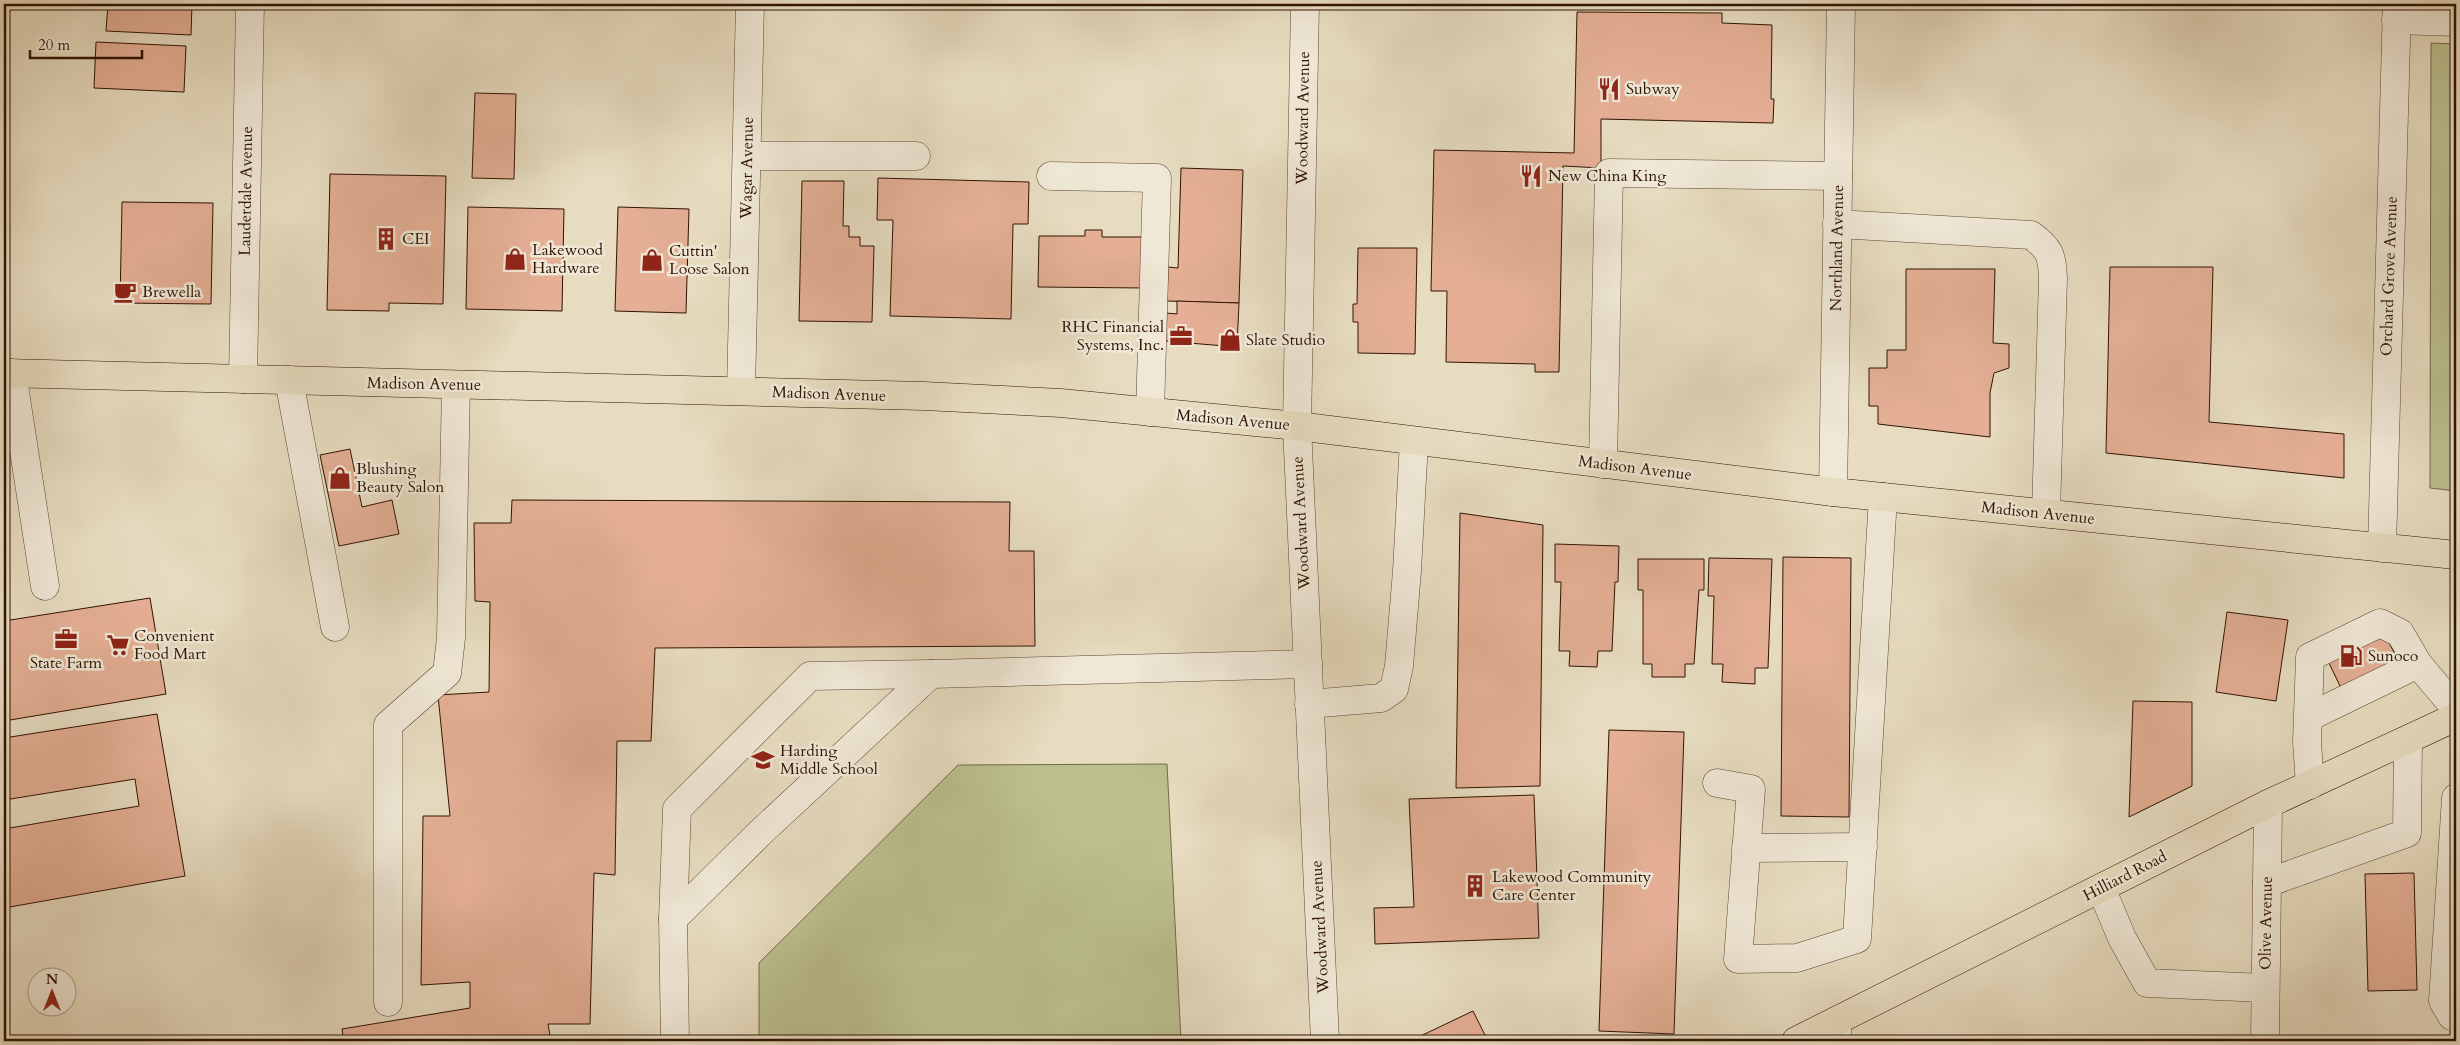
<svg xmlns="http://www.w3.org/2000/svg" width="2460" height="1045" font-family="Cardo,serif">
<style>
.green{fill:#bbbf8e;stroke:#766948}
.building{fill:#e4af95;stroke:#301302}
.lines{fill:none;stroke-linecap:round;stroke-linejoin:round}
.minor-casing{stroke:#5e4532;stroke-width:29}
.major-casing{stroke:#301302;stroke-width:29}
.minor{stroke:#efe8d6;stroke-width:28}
.major{stroke:#e7dcc0;stroke-width:28}
.labels{text-anchor:middle;dominant-baseline:central;stroke-width:5;stroke-linejoin:round;paint-order:stroke}
.poi-label{font-size:16px;fill:#301302;stroke:#efe8d6;text-anchor:start}
.street-label{font-size:16px;fill:#301302;stroke:#efe8d6}
</style>
<rect width="100%" height="100%" fill="#e7dcc0"/>
<filter id="stains"><feTurbulence type="fractalNoise" baseFrequency=".004" numOctaves="4"/><feColorMatrix values="0 0 0 0 .2 0 0 0 0 .09 0 0 0 0 .02 0 0 0 .5 -.17"/></filter>
<radialGradient id="worn" r=".72"><stop offset=".6" stop-color="#630" stop-opacity="0"/><stop offset="1" stop-color="#630" stop-opacity=".3"/></radialGradient>
<g class="green">
<polygon points="2431,43 2456,44 2456,491 2430,488"/>
<polygon points="1167,764 1181,1041 759,1041 759,963 958,765"/>
</g>
<g class="building">
<polygon points="108,4 192,4 191,35 106,31"/>
<polygon points="1577,12 1722,13 1722,23 1772,25 1771,99 1774,99 1773,123 1601,119 1601,168 1563,166 1559,372 1535,372 1535,364 1446,362 1447,291 1431,291 1434,150 1574,153"/>
<polygon points="96,42 186,46 184,92 94,88"/>
<polygon points="475,93 516,94 514,179 472,178"/>
<polygon points="1181,168 1243,170 1239,303 1167,301 1168,267 1178,268"/>
<polygon points="330,174 446,176 443,304 389,303 389,311 327,310"/>
<polygon points="878,178 1029,182 1028,224 1013,224 1011,319 890,316 893,220 877,220"/>
<polygon points="802,181 844,181 843,226 849,226 849,237 860,237 860,246 874,246 872,322 799,321"/>
<polygon points="122,202 213,203 211,304 120,303"/>
<polygon points="468,207 564,209 562,311 466,309"/>
<polygon points="618,207 689,209 686,313 615,311"/>
<polygon points="1085,230 1102,230 1102,237 1146,237 1145,288 1038,287 1039,236 1085,236"/>
<polygon points="1358,248 1417,248 1415,354 1358,353 1358,322 1353,322 1353,304 1357,304"/>
<polygon points="2110,267 2213,267 2209,422 2344,434 2344,478 2106,453"/>
<polygon points="1906,269 1995,269 1993,343 2009,344 2009,368 1994,373 1990,393 1990,437 1878,424 1878,406 1869,406 1869,368 1887,368 1887,350 1906,350"/>
<polygon points="1177,301 1239,303 1237,347 1165,341 1166,313 1177,314"/>
<polygon points="350,449 362,507 392,500 399,534 339,546 320,455"/>
<polygon points="512,500 1010,502 1009,551 1034,551 1035,646 655,648 651,741 617,741 615,875 594,873 590,1024 548,1024 551,1041 344,1041 342,1029 470,1008 470,982 421,985 423,816 450,816 438,695 489,692 490,602 475,601 474,523 511,523"/>
<polygon points="1460,513 1543,525 1540,786 1456,788"/>
<polygon points="1555,544 1619,546 1618,582 1615,582 1612,651 1598,651 1597,667 1569,666 1570,651 1559,651 1561,582 1555,582"/>
<polygon points="1783,557 1851,558 1849,817 1781,816"/>
<polygon points="1709,558 1772,559 1768,668 1755,668 1755,684 1722,682 1723,664 1712,664 1714,596 1708,596"/>
<polygon points="1638,559 1704,559 1704,590 1699,590 1694,664 1685,664 1685,677 1652,677 1652,664 1643,664 1643,590 1638,590"/>
<polygon points="150,598 166,694 4,721 4,621"/>
<polygon points="2227,612 2288,620 2276,701 2216,692"/>
<polygon points="2384,633 2398,660 2341,688 2328,661"/>
<polygon points="2133,701 2192,702 2192,786 2129,817"/>
<polygon points="157,714 185,876 4,908 4,829 139,806 135,779 4,800 4,738"/>
<polygon points="1609,730 1684,732 1674,1034 1599,1031"/>
<polygon points="1534,795 1539,938 1375,944 1374,908 1414,907 1409,799"/>
<polygon points="2414,873 2417,990 2368,991 2365,874"/>
<polygon points="1473,1011 1488,1041 1410,1041"/>
</g>
<g class="lines">
<defs>
<g id="minor">
<polyline points="1305,4 1297,426 1325,1041"/>
<polyline points="2396,20 2456,22"/>
<polyline points="747,156 916,156"/>
<polyline points="1051,176 1157,178 1150,412"/>
<path d="M1837 224 2031 235C2050 249 2052 255 2053 278L2046 513"/>
<polyline points="12,373 45,586"/>
<polyline points="243,379 250,4"/>
<polyline points="289,380 335,627"/>
<polyline points="741,391 750,4"/>
<polyline points="1603,464 1609,173 1838,176"/>
<polyline points="1833,492 1841,4"/>
<polyline points="2382,548 2397,4"/>
<polyline points="1309,704 1381,698 1394,689 1399,666 1407,571 1414,441"/>
<polyline points="2309,717 2418,664"/>
<polyline points="1717,783 1751,789 1738,959 1797,958 1857,939 1883,497"/>
<polyline points="2310,785 2307,742 2310,657 2380,623 2400,633 2418,664 2456,709"/>
<polyline points="2456,798 2443,1001 2452,1016 2456,1016"/>
<polyline points="1746,848 1863,847"/>
<polyline points="2267,883 2407,833 2408,740"/>
<polyline points="2101,888 2122,938 2147,983 2265,988"/>
<polyline points="673,919 677,809 810,676 931,674"/>
<polyline points="388,1002 388,725 447,673 451,638 456,385"/>
<polyline points="675,1041 673,919 761,832 931,674 1308,664"/>
<polyline points="1837,1041 1837,1021"/>
<polyline points="2265,1041 2268,804"/>
</g>
<g id="major">
<polyline points="4,373 924,396 1061,403 1297,426 1833,492 2456,555"/>
<polyline points="1796,1041 2268,804 2456,717"/>
</g>
</defs>
<use href="#minor" class="minor-casing"/>
<use href="#major" class="major-casing"/>
<use href="#minor" class="minor"/>
<use href="#major" class="major"/>
</g>
<defs>
<symbol id="restaurant-bare" viewBox="-9 -9 18 18"><path d="M-5-6h1v4h1v-4h1v4h1v-4h1v5L-1.5 .5V6h-2V.5L-5-1ZM5-6V6H3V1.5H1.5Q1.5-4 5-6Z" fill="#8f2418" stroke="#efe8d6" stroke-width="2.5" paint-order="stroke"/></symbol>
<symbol id="building-bare" viewBox="-9 -9 18 18"><path d="M-4-6H4V6H1V3H-1V6H-4ZM-2.5-4.3h1.7v1.8h-1.7ZM.8-4.3h1.7v1.8H.8ZM-2.5-1h1.7V.8h-1.7ZM.8-1h1.7V.8H.8Z" fill="#8f2418" stroke="#efe8d6" stroke-width="2.5" paint-order="stroke"/></symbol>
<symbol id="shop-bare" viewBox="-9 -9 18 18"><path d="M-5-2.5h2.3a2.7 3.5 0 0 1 5.4 0H5L5.5 6h-11ZM-1.5-2.5h3a1.5 2.3 0 0 0-3 0Z" fill="#8f2418" stroke="#efe8d6" stroke-width="2.5" paint-order="stroke"/></symbol>
<symbol id="cafe-bare" viewBox="-9 -9 18 18"><path d="M-5.5-4.5H6V0H3Q3 3.5 0 3.5H-2.5Q-5.5 3.5-5.5 0ZM3-3.2v2h1.7v-2ZM-6 4.5H4V6H-6Z" fill="#8f2418" stroke="#efe8d6" stroke-width="2.5" paint-order="stroke"/></symbol>
<symbol id="office-bare" viewBox="-9 -9 18 18"><path d="M-6-3h4V-5.5h4V-3h4V5H-6ZM-1-4.5V-3h2v-1.5ZM-6 0V1H6V0Z" fill="#8f2418" stroke="#efe8d6" stroke-width="2.5" paint-order="stroke"/></symbol>
<symbol id="supermarket-bare" viewBox="-9 -9 18 18"><path d="M-6-5.5h2.5l.6 2H6L4.5 2H-2.5L-4.4-4H-6ZM-1.5 3.2a1.3 1.3 0 1 0 .1 0ZM3 3.2a1.3 1.3 0 1 0 .1 0Z" fill="#8f2418" stroke="#efe8d6" stroke-width="2.5" paint-order="stroke"/></symbol>
<symbol id="fuel-bare" viewBox="-9 -9 18 18"><path d="M-5.5-6h7V0h2V4h1.3V-2.5L3-4.5l.8-.8L6-3V5H2.5V1h-1V6h-7ZM-4.2-4.7v3.2H.2V-4.7Z" fill="#8f2418" stroke="#efe8d6" stroke-width="2.5" paint-order="stroke"/></symbol>
<symbol id="school-bare" viewBox="-9 -9 18 18"><path d="M0-5L7-2L0 1L-7-2ZM-4 1L0 2.5L4 1V4Q0 6-4 4Z" fill="#8f2418" stroke="#efe8d6" stroke-width="2.5" paint-order="stroke"/></symbol>
</defs>
<g fill-rule="evenodd">
<use href="#restaurant-bare" x="1593" y="73" width="32" height="32"/>
<use href="#restaurant-bare" x="1515" y="160" width="32" height="32"/>
<use href="#building-bare" x="370" y="223" width="32" height="32"/>
<use href="#shop-bare" x="499" y="243" width="32" height="32"/>
<use href="#shop-bare" x="636" y="244" width="32" height="32"/>
<use href="#cafe-bare" x="109" y="276" width="32" height="32"/>
<use href="#office-bare" x="1165" y="320" width="32" height="32"/>
<use href="#shop-bare" x="1214" y="324" width="32" height="32"/>
<use href="#shop-bare" x="324" y="462" width="32" height="32"/>
<use href="#office-bare" x="50" y="623" width="32" height="32"/>
<use href="#supermarket-bare" x="102" y="629" width="32" height="32"/>
<use href="#fuel-bare" x="2335" y="640" width="32" height="32"/>
<use href="#school-bare" x="747" y="744" width="32" height="32"/>
<use href="#building-bare" x="1459" y="870" width="32" height="32"/>
</g>
<g class="labels">
<g class="poi-label">
<text x="1626" y="89">Subway</text>
<text x="1548" y="176">New China King</text>
<text x="402" y="239">CEI</text>
<text x="532" y="250">Lakewood<tspan x="532" dy="18">Hardware</tspan></text>
<text x="669" y="251">Cuttin'<tspan x="669" dy="18">Loose Salon</tspan></text>
<text x="142" y="292">Brewella</text>
<text x="1164" y="327" text-anchor="end">RHC Financial<tspan x="1164" dy="18">Systems, Inc.</tspan></text>
<text x="1246" y="340">Slate Studio</text>
<text x="356" y="469">Blushing<tspan x="356" dy="18">Beauty Salon</tspan></text>
<text x="134" y="636">Convenient<tspan x="134" dy="18">Food Mart</tspan></text>
<text x="2368" y="656">Sunoco</text>
<text x="66" y="663" text-anchor="middle">State Farm</text>
<text x="780" y="751">Harding<tspan x="780" dy="18">Middle School</tspan></text>
<text x="1492" y="877">Lakewood Community<tspan x="1492" dy="18">Care Center</tspan></text>
</g>
<g class="street-label">
<text transform="translate(1303 118) rotate(-89)">Woodward Avenue</text>
<text transform="translate(747 168) rotate(-89)">Wagar Avenue</text>
<text transform="translate(246 191) rotate(-89)">Lauderdale Avenue</text>
<text transform="translate(1837 248) rotate(-89)">Northland Avenue</text>
<text transform="translate(2389 276) rotate(-88)">Orchard Grove Avenue</text>
<text transform="translate(424 384) rotate(1)">Madison Avenue</text>
<text transform="translate(829 394) rotate(2)">Madison Avenue</text>
<text transform="translate(1233 420) rotate(5)">Madison Avenue</text>
<text transform="translate(1635 468) rotate(7)">Madison Avenue</text>
<text transform="translate(2038 513) rotate(6)">Madison Avenue</text>
<text transform="translate(1301 523) rotate(-93)">Woodward Avenue</text>
<text transform="translate(2125 876) rotate(-27)">Hilliard Road</text>
<text transform="translate(2266 923) rotate(-89)">Olive Avenue</text>
<text transform="translate(1320 927) rotate(-93)">Woodward Avenue</text>
</g>
</g>
<rect width="2460" height="1045" fill="none" stroke="#e7dcc0" stroke-width="20"/>
<rect x="5" y="5" width="2450" height="1035" fill="none" stroke="#301302" stroke-width="2.5"/>
<rect x="10" y="10" width="2440" height="1025" fill="none" stroke="#301302"/>
<g transform="translate(52 992)"><circle r="24" fill="#efe8d6" stroke="#a39381"/>
<path d="M0-4L9 19L0 12L-9 19Z" fill="#8f2418"/>
<text y="-8" font-size="14" font-weight="bold" text-anchor="middle" fill="#301302">N</text>
</g>
<path d="M30 50v8h112v-8" fill="none" stroke="#301302" stroke-width="2.5"/>
<text x="38" y="50" font-size="15" fill="#301302" stroke="#efe8d6" stroke-width="4" paint-order="stroke">20 m</text>
<rect width="100%" height="100%" filter="url(#stains)"/>
<rect width="100%" height="100%" fill="url(#worn)"/>
</svg>
